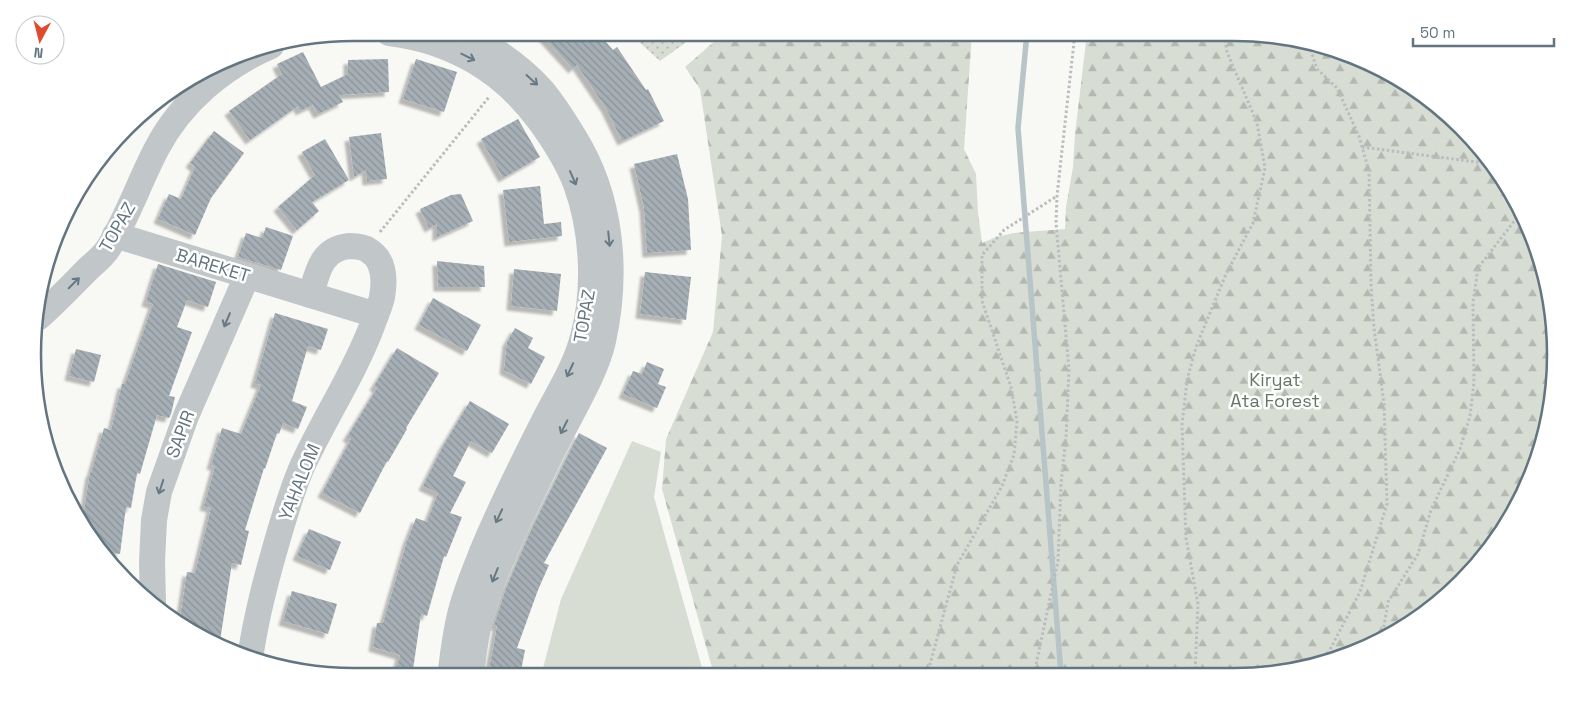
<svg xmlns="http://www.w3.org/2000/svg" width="1588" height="709" font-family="'Space Grotesk',sans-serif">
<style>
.grass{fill:#d8ddd4}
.forest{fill:url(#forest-firs)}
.park{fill:url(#park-dots)}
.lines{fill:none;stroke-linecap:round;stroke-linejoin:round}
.stream{stroke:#b7c4c8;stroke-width:5.5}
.building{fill:url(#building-back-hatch);filter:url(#shadow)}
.path{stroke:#b9bdc0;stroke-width:3;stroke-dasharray:2.5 2.5;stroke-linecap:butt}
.minor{stroke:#c1c6c9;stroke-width:26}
.oneway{stroke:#687984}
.labels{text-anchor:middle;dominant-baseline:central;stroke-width:5;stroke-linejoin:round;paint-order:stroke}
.street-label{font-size:18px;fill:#637580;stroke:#fff}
.park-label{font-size:18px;fill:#677862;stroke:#fff}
.rim{fill:none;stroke:#637580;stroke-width:2.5}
</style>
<defs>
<pattern id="forest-firs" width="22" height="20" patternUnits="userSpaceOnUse" patternTransform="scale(1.25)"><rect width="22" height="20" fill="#d8ddd4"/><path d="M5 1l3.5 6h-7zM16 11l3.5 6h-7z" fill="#b3b8b1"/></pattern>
<pattern id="park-dots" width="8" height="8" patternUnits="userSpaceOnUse" patternTransform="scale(1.25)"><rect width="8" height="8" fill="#d8ddd4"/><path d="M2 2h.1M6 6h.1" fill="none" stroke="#b3b8b1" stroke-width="1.8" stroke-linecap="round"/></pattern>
<pattern id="building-back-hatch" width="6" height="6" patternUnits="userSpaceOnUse" patternTransform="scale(1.25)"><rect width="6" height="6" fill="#a6afb5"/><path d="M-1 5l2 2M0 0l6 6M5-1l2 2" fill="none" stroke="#8b9398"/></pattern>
<filter id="shadow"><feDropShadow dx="-4.5" dy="4.5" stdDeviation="1" flood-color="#0004"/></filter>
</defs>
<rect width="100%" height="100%" fill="#f8f8f5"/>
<polygon class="grass" points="632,441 661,452 654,497 704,675 541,676 561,599"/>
<polygon class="forest" points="724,33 972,33 964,149 976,174 978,212 982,243 996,237 1014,233 1065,229 1066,207 1073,167 1075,134 1087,33 1234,33 1337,50 1446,113 1522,212 1555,334 1538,458 1489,550 1430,610 1357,652 1276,674 714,675 662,489 666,439 713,332 722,236 700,89 685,67"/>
<polygon class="park" points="629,33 679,33 688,41 660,61"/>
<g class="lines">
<polyline class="stream" points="1027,33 1018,128 1061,674"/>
</g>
<g class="building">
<polygon points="539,32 597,32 613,50 617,47 646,90 648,89 664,121 622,141 606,108 577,65 573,69"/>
<polygon points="303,52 321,87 348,74 348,60 388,59 389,92 339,95 343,102 318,114 313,105 300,111 298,106 250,140 229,111 282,74 277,64"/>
<polygon points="416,59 457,72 444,112 403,99"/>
<polygon points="518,119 540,157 503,178 481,139"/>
<polygon points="214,131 244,153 211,198 195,235 158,219 169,194 181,199 195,167 190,163"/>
<polygon points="381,133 387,179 367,181 366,170 354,177 349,137"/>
<polygon points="325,139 349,180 312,202 319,211 297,230 278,207 315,175 302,152"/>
<polygon points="677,154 688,199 691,250 647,253 644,208 634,164"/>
<polygon points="540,186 544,224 561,222 562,236 509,242 503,190"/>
<polygon points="461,194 473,221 437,237 437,224 429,228 420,209 451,195"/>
<polygon points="266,227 293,236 281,270 238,257 246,233 262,238"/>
<polygon points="437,261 484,266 485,287 438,287"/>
<polygon points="158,264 216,282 208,307 187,300 177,327 192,332 169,396 175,397 171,414 169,418 157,415 140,474 137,473 131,508 126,507 120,554 106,552 82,523 90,473 91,473 104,428 111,430 122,384 125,384 153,304 146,302"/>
<polygon points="514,269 561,274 557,311 511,306"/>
<polygon points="645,272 691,277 686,320 640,314"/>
<polygon points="433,298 481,325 467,351 419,325"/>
<polygon points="275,313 328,329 321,350 308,346 292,401 307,407 298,429 283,423 279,434 277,433 265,469 264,468 245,530 249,531 241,565 232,563 220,641 180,618 187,572 195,573 211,508 204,506 215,466 211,465 222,428 241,434 261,385 255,383"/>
<polygon points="515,328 533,338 528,348 545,357 531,384 504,370 507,342"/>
<polygon points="397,348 439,373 406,428 407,429 388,462 387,461 360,513 322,493 351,439 347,437 377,388 374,386"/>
<polygon points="76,349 101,355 94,382 69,376"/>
<polygon points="647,362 664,369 658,384 666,387 657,408 623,394 633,371 642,374"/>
<polygon points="470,401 509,424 492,453 471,441 453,476 466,482 450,513 462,517 446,557 444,556 427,616 421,614 413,670 397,667 400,655 373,647 377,623 383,623 407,541 416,518 427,522 438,493 423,486 443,446"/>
<polygon points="579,433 607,448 544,563 549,565 538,590 517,648 525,650 520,676 488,676 497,626 494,625 506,588 532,528"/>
<polygon points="309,529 341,542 330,570 297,556"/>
<polygon points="292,591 337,604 328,634 283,621"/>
</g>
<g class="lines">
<g class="path">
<polyline points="1309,45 1317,69 1337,88 1359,136 1369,171 1371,284 1374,328 1384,404 1387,504 1360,592 1324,661"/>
<polyline points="1435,106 1449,123 1469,142"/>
<polyline points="1362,147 1484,163"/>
<polyline points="380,232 489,97"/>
<polyline points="1382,637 1388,602 1418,554 1431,510 1460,449 1470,416 1474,382 1473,302 1478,268 1522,211"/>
<polyline points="1034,674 1058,561 1061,484 1066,437 1069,370 1056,223 1057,196 1075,33"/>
<polyline points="1195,674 1198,604 1186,538 1182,425 1187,380 1196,347 1226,274 1253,223 1265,168 1257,123 1227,52 1224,33"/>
<polyline points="927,675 957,565 1002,486 1014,455 1017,421 1011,387 982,301 982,255 1004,230 1057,196"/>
</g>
<g class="minor">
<path d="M389 33C450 40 502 70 539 120 553 139 567 161 576 184 593 231 596 289 583 337 576 365 560 390 547 415 524 460 501 506 482 552 474 573 465 593 460 615 455 635 453 656 450 676"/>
<path d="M464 33C492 47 518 64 540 88 553 102 564 121 574 137 612 198 618 272 603 341 596 373 571 413 556 444 543 469 531 496 518 522 504 554 488 586 480 620 475 638 473 658 471 676"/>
<polyline points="115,235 376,315"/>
<path d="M39 317C56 302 72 285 88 269 95 262 104 256 109 247 128 216 140 180 157 148 181 102 224 66 271 46"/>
<polyline points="153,603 152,562 154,520 159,492 186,416 247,276"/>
<path d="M250 659C255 622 264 587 274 552 282 524 290 495 301 469 323 420 353 376 372 326 375 316 380 307 382 297 385 280 385 260 368 250 364 247 355 246 350 246 321 248 317 273 311 295"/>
</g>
</g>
<defs><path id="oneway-shaft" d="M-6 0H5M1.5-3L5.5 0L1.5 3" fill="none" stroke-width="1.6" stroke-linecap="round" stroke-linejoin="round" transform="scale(1.25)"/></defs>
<g class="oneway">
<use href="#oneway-shaft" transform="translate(468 57) rotate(26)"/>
<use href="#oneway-shaft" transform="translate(532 80) rotate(42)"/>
<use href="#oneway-shaft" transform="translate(573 178) rotate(66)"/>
<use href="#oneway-shaft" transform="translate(609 239) rotate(84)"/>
<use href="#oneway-shaft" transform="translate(74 283) rotate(-45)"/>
<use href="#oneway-shaft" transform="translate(227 320) rotate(113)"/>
<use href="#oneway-shaft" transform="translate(570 370) rotate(115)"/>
<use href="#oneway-shaft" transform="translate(564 427) rotate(117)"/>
<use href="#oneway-shaft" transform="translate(161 487) rotate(108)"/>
<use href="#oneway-shaft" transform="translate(499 516) rotate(115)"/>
<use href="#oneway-shaft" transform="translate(495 575) rotate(112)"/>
</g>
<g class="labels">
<g class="street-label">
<text transform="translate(117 227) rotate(-60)">TOPAZ</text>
<text transform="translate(213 265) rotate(17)">BAREKET</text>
<text transform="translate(584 316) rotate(-80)">TOPAZ</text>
<text transform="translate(180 434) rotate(-69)">SAPIR</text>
<text transform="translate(299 482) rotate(-68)">YAHALOM</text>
</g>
<g class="park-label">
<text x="1275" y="379">Kiryat<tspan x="1275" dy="21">Ata Forest</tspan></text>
</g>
</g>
<path d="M0 0H1588V709H0ZM354 41H1234A313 313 0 0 1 1547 354V355A313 313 0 0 1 1234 668H354A313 313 0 0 1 41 355V354A313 313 0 0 1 354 41Z" fill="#fff" fill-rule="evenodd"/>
<path class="rim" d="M354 41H1234A313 313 0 0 1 1547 354V355A313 313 0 0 1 1234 668H354A313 313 0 0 1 41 355V354A313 313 0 0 1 354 41Z"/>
<g transform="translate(40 40) rotate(187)"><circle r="24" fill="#ffffff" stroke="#c1c8cc"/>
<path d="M0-4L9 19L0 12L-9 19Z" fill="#e14b2d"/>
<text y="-8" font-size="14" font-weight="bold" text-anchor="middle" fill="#637580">N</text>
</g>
<path d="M1413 38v8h141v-8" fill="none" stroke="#637580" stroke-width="2.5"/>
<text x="1420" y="38" font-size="15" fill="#637580" stroke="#ffffff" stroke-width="4" paint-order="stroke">50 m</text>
</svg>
